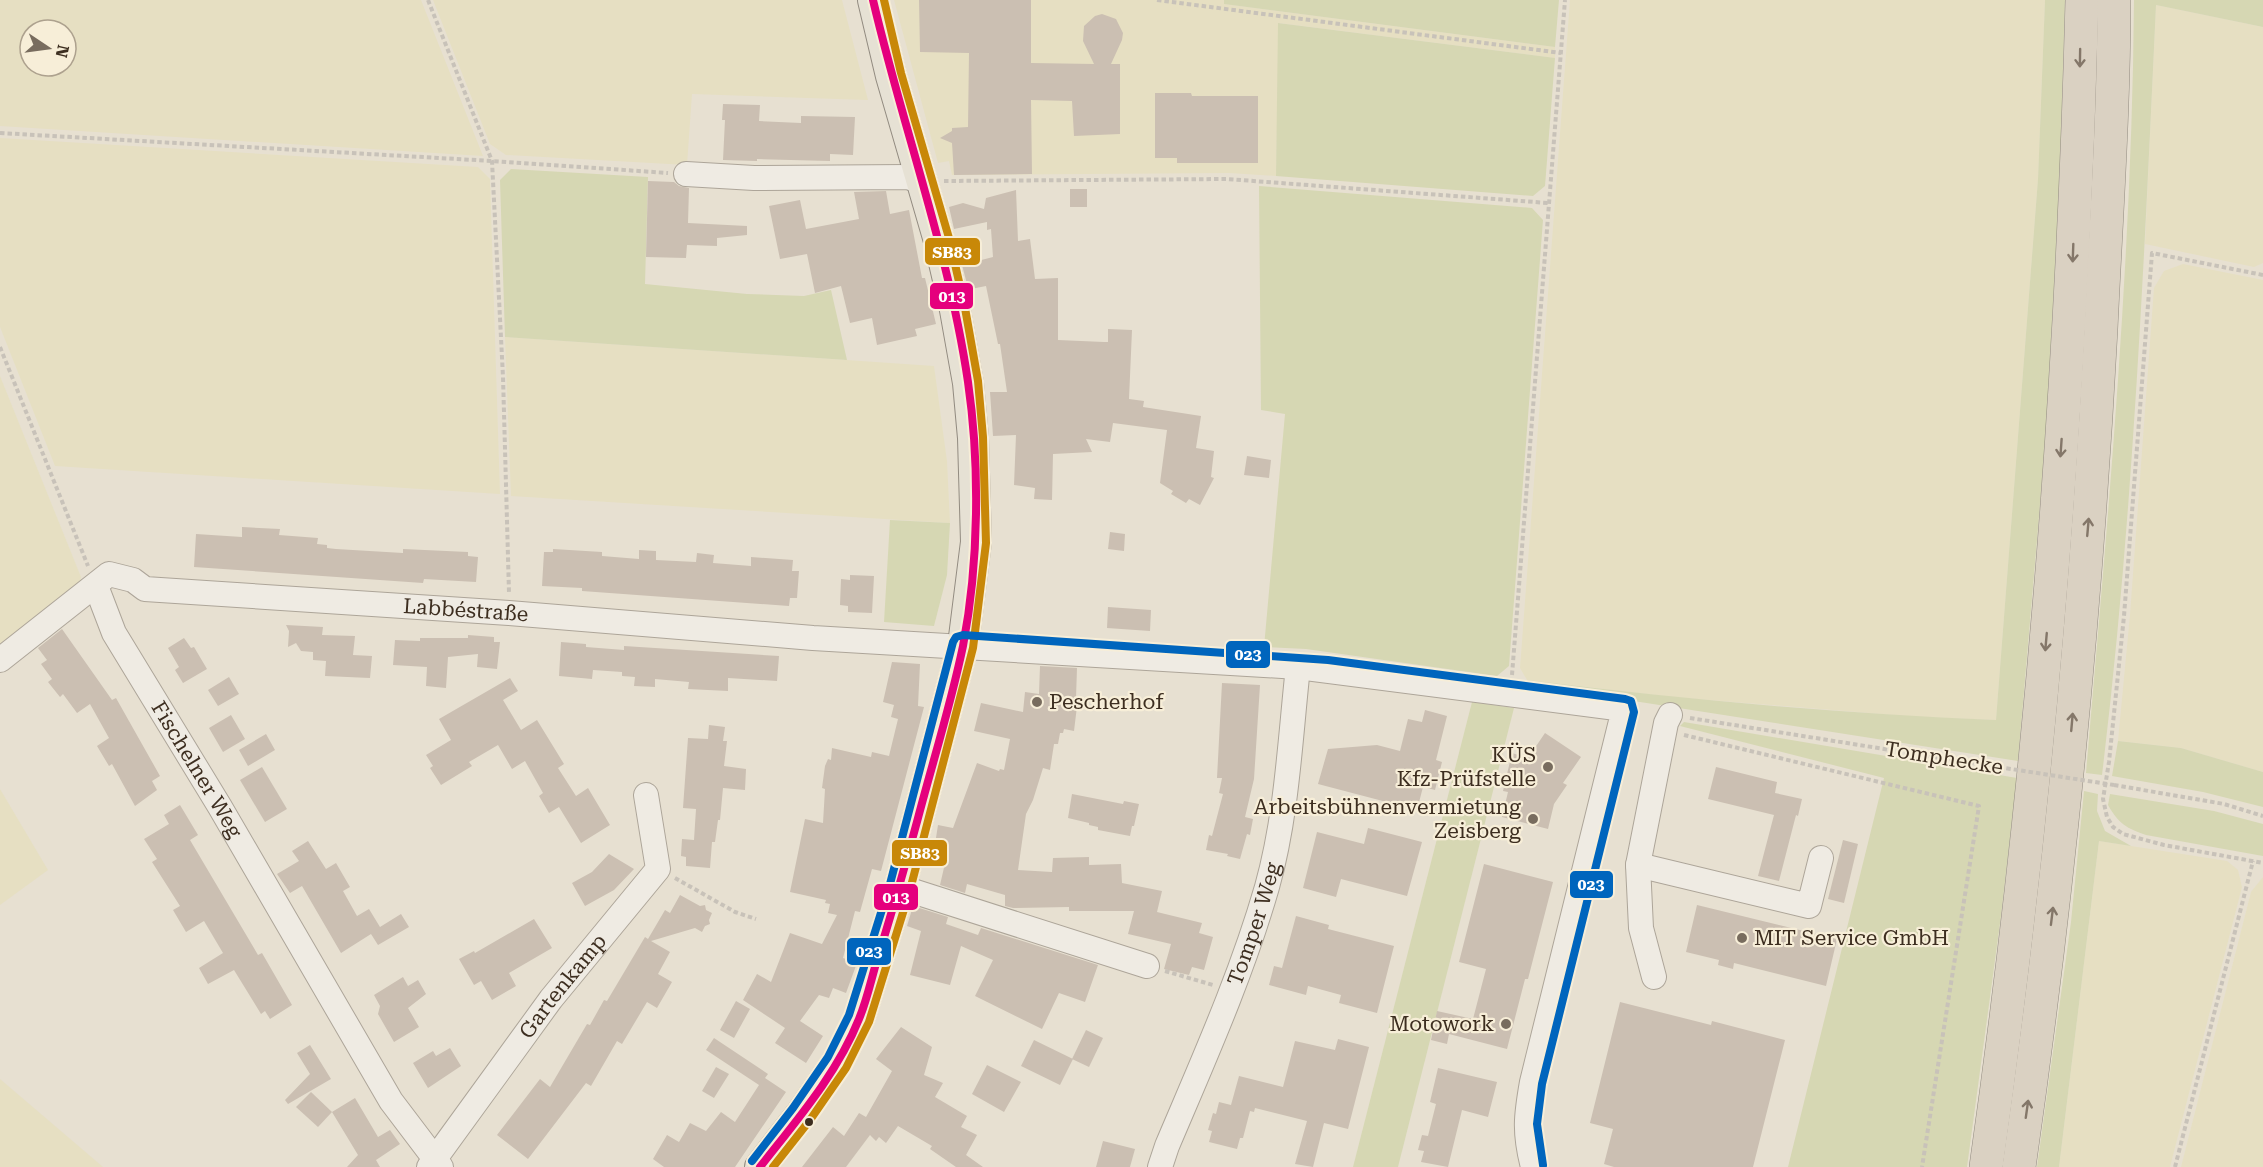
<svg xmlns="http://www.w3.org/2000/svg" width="2263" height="1167" font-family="'Roboto Serif',serif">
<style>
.farmland{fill:#e6dfc2;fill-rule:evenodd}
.green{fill:#d6d7b3}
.building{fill:#cbbfb2}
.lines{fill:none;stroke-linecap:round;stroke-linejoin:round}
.minor-casing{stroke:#ada599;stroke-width:26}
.major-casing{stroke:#928b80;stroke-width:32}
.highway-casing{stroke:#928b80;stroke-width:34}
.path{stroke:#c8c2b9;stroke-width:4;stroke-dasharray:4.5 3;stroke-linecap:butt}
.minor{stroke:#efebe3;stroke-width:24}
.major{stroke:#e6e1d4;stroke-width:30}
.highway{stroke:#dad1c2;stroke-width:33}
.path-bridge{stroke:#c8c2b9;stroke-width:4;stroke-dasharray:4.5 3;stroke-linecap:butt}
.bus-1-casing{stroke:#f7eed8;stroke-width:12}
.bus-2-casing{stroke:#f7eed8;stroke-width:12}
.bus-3-casing{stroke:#f7eed8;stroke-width:12}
.bus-1{stroke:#e5007d;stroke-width:8}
.bus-2{stroke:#c88808;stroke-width:8}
.bus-3{stroke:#0065bd;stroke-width:8}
.oneway{stroke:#847769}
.poi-dot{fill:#786c5e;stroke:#f7eed8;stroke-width:2}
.bus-dot{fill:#3d2e20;stroke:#f7eed8;stroke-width:2}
.labels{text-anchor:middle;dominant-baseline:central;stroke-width:4.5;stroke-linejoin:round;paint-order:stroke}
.street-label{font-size:21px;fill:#3d2e20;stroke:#f7eed8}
.poi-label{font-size:21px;fill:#3d2e20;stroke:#f7eed8;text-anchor:end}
.line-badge{stroke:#f7eed8;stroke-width:2}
.badge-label{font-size:16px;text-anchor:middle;font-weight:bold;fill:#fff}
</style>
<rect width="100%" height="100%" fill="#e7e0d1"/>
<g class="farmland">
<path d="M0 0H421L483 156 0 126ZM30 30H66V66H30Z"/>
<polygon points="433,0 842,0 868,100 692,94 687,165 506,155 490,144"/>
<polygon points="894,0 1224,0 1224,4 1555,47 1555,58 1279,23 1276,176 1229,173 952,175 949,161 938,163"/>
<polygon points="1570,0 2045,0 2038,179 1996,720 1918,717 1672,697 1527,680 1520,668"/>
<polygon points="2156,5 2263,27 2263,263 2254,267 2145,244"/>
<polygon points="0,138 478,167 490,179 500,494 55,466 0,327"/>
<polygon points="2183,264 2263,280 2263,772 2181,748 2118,741 2130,615 2154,288 2164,271"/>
<polygon points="505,337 934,366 947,461 950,523 511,496"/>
<polygon points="0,376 81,577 76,595 0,651"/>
<polygon points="0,789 48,870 0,905"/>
<polygon points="2099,841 2227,861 2238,870 2242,887 2170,1167 2059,1167"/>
<polygon points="2263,877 2263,1167 2181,1167 2251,892"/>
<polygon points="0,1079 103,1167 0,1167"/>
</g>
<g class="green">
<polygon points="1224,0 1559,0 1555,47 1224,4"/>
<path d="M2045 0H2065L2060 175 2046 435 2018 761 1640 702 1530 688 1527 680C1683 699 1839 714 1996 720L2038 179Z"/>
<path d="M2134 0H2263V27L2156 5C2144 262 2133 520 2102 775L2086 773C2108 516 2132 258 2134 0Z"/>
<polygon points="1278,23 1555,58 1545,186 1533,196 1276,176"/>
<polygon points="511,169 648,177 645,284 747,294 804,296 831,290 847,360 505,337 500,180"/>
<polygon points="1259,186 1532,208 1543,220 1509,666 1497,676 1306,649 1264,647 1285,414 1261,410"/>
<polygon points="890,520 950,523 947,575 934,626 884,622"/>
<polygon points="1472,702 1514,708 1398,1167 1353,1167"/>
<polygon points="1684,722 2017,778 2001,916 1967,1167 1788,1167 1884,778 1680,726"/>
<polygon points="2118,741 2181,748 2263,772 2263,807 2203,792 2112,776"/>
<polygon points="2084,791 2098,794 2097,811 2105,831 2131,846 2099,841 2059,1167 2037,1167 2071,922"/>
<path d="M2110 794 2214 811 2263 824V856L2146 835C2126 828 2119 824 2108 805Z"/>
</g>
<g class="building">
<polygon points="919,0 1031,0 1031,63 1094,64 1083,41 1084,26 1095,16 1102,14 1116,19 1123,33 1122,40 1111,64 1120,64 1120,134 1074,136 1072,101 1031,100 1032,174 954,175 952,143 940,138 952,131 952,128 968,127 969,53 920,52"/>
<polygon points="1155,93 1191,93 1192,96 1258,96 1258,163 1177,163 1177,158 1155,158"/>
<polygon points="723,104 760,105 759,121 801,123 801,116 855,117 853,155 830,154 830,161 757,159 757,161 723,160 725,120 722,120"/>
<polygon points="648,181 674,182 679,186 689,188 688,223 747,226 747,235 717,238 717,246 687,245 686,258 646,257"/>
<rect x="1070" y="189" width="17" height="18"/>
<polygon points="1016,190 1018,241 1030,239 1035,279 1058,278 1058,340 1104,342 1108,342 1108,329 1132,330 1129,399 1144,401 1143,407 1201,416 1196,448 1214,451 1211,477 1214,478 1200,505 1189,499 1186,503 1171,494 1173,491 1160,483 1167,430 1113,423 1110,442 1086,439 1092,452 1053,454 1052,500 1034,499 1035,488 1014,485 1016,435 993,436 990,392 1007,392 1000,344 998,344 986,286 971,289 970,284 967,284 962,265 993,257 991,229 987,230 987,222 954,229 949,207 963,203 984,209 986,198"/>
<polygon points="886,191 890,214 909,210 922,278 925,278 936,324 915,329 917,336 877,345 872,318 850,323 841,286 815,293 807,254 780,259 769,206 800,200 806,229 859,219 854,192"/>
<polygon points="1247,456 1271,460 1269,478 1244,475"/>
<polygon points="242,527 280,529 279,535 318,538 317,544 327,545 327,548 336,549 403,553 403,549 468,552 468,556 478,557 476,582 424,579 423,583 194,567 196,534 242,537"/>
<polygon points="1110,532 1125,534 1124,551 1108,549"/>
<polygon points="553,549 602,552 602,556 639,559 639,550 656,551 656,560 696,562 697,553 714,555 713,563 751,566 751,557 793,560 792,571 799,571 797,598 790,598 789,606 582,591 582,588 542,586 544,552 553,552"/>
<polygon points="850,575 874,576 872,613 848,612 848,606 840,605 841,579 850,580"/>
<polygon points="1108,607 1151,610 1150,631 1107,628"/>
<polygon points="286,625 323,627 322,635 355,636 353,655 372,656 370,678 325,676 326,661 313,660 313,652 301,651 296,643 288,647 289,631"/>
<polygon points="62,629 112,700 116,698 160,776 152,781 157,790 135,806 112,764 109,766 97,746 109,738 90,704 77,713 63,694 60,697 48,682 52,679 41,664 47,660 38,648"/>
<polygon points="468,635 494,637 494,642 500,642 497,669 477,667 478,654 448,657 446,688 426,686 427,667 393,665 395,640 420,641 420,638 468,638"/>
<polygon points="184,638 191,648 194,647 207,669 183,683 175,670 179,667 168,648"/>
<polygon points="561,642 586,644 586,647 624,650 624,646 779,656 777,681 728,678 728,691 688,689 689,682 655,679 655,687 634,686 635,677 622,676 622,672 593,670 592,679 559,676"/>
<polygon points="892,662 920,664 918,706 924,707 881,871 872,869 860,912 855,911 843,958 857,963 846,993 833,988 829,998 819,995 800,1021 823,1036 806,1063 775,1043 785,1028 743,1000 757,974 771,982 790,933 822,944 837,915 828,913 830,904 825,903 826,900 790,892 805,819 823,823 825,789 822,788 825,766 828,759 831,760 832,748 871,757 872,752 889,756 898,719 891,717 894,705 883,702"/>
<polygon points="1040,666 1077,668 1076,698 1078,698 1074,731 1064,729 1063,733 1060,733 1058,744 1054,744 1050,770 1043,768 1033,800 1026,814 1018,870 1052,872 1053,858 1089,857 1089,865 1121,864 1122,883 1162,891 1157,912 1202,923 1199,933 1213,937 1204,970 1192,967 1189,975 1164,969 1171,944 1128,934 1134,911 1069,911 1069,907 1013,908 1005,906 1005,895 967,884 965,893 940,885 946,859 933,857 938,825 953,828 977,763 999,771 1000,769 1004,770 1010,739 974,731 981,703 1023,712 1025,692 1039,694"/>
<polygon points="229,677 239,694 218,706 208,690"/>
<polygon points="510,678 518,691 503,700 521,730 537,720 564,764 558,768 576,796 588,788 610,825 581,843 559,807 549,813 539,796 543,793 525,761 512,769 498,745 469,762 472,766 441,785 430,768 433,766 426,755 451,740 439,719"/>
<polygon points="1222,683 1260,685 1254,779 1245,817 1253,819 1250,835 1247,834 1240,859 1227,856 1228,854 1206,850 1209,835 1212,836 1223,794 1219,793 1222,778 1217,778"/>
<polygon points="1425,710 1447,716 1436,760 1442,762 1435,790 1423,787 1417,810 1318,784 1328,749 1377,745 1400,751 1408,719 1422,722"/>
<polygon points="231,715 245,739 223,752 209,728"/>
<polygon points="709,725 725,727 723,741 727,741 724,766 746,769 745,790 723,788 720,820 718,820 715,842 712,842 710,868 686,866 686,857 681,856 682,839 694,840 696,809 683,808 688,738 708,739"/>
<polygon points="1545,733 1581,757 1563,783 1567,785 1554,804 1548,829 1502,817 1508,792 1503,791 1512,753 1528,758"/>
<polygon points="266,734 275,750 248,766 239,750"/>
<polygon points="262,767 287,809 265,822 240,780"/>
<polygon points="1716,767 1777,782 1775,793 1802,799 1798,816 1796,815 1779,881 1758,876 1774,815 1708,799"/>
<polygon points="1072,794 1123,804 1124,801 1139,804 1134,826 1132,826 1130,836 1098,830 1098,827 1089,825 1089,823 1068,818"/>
<polygon points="180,805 198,835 190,840 258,955 262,953 292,1005 270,1019 265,1011 261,1014 234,970 208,984 199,968 223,953 204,921 186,932 173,910 180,906 152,862 157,859 144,839 169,824 164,815"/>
<polygon points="1368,828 1422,842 1407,896 1341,879 1336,897 1303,888 1317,832 1364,844"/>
<polygon points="1843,840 1858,844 1844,903 1828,899"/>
<polygon points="308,841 326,869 336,863 350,887 343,891 357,916 369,909 380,927 401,914 409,927 378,945 371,934 341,953 302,886 290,893 277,874 299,861 292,851"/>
<polygon points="609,854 634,869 614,890 585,906 572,883 592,872"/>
<polygon points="1484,864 1553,882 1528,979 1525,979 1507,1049 1449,1034 1447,1044 1431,1040 1437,1011 1473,1019 1486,969 1459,962"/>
<polygon points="680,895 700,906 705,905 706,910 712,913 709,920 710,924 705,926 702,932 695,928 651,941 670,952 658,974 672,982 657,1008 647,1002 622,1044 617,1041 591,1086 586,1083 528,1159 497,1135 540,1079 550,1087 587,1024 590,1025 604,1000 607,1001 645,937 648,939 665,910 670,913"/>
<polygon points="1697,905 1837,939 1826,986 1734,963 1733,969 1718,965 1719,960 1686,952"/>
<polygon points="913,906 948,917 946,924 978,935 981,928 1098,965 1085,1002 1059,993 1042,1029 975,996 993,960 961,946 950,985 910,975 921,931 907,926"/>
<polygon points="1296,916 1329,925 1328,929 1394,946 1377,1013 1339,1003 1341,995 1308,986 1306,995 1269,985 1274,966 1282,968"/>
<polygon points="534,919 552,948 509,973 516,986 492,1000 481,981 474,985 459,959 474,951 475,953"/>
<polygon points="403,977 408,986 418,980 426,994 408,1008 419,1027 394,1042 378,1014 380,1006 374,995"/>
<polygon points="736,1001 750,1009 734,1038 720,1030"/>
<polygon points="1620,1002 1711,1025 1712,1021 1785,1040 1753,1167 1614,1167 1604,1164 1613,1129 1590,1123"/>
<polygon points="901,1027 932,1047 924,1075 943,1083 935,1097 967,1116 961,1127 977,1135 966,1155 983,1167 956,1167 930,1149 932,1146 898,1126 886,1143 879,1137 876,1141 870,1135 846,1167 802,1167 833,1127 844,1136 859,1113 866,1117 892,1071 876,1059"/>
<polygon points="1086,1030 1103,1038 1089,1067 1072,1059"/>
<polygon points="714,1038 768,1074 765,1078 786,1092 735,1167 664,1167 653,1159 667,1135 679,1142 690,1123 706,1131 721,1112 735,1122 759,1085 706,1050"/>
<polygon points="1338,1039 1369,1047 1348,1129 1324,1123 1313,1167 1295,1164 1307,1121 1255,1108 1254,1112 1250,1111 1243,1138 1240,1138 1237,1149 1209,1142 1212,1131 1208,1130 1213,1113 1216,1114 1219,1102 1231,1105 1239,1076 1283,1087 1295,1041 1335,1050"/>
<polygon points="1034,1040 1073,1059 1060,1085 1021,1066"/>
<polygon points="310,1045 331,1079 288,1104 285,1100 310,1074 297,1053"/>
<polygon points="450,1048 461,1066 428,1088 413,1063 433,1051 436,1056"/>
<polygon points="987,1065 1021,1082 1004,1112 972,1094"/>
<polygon points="716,1067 729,1074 714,1098 702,1091"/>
<polygon points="1438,1068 1497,1082 1488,1117 1462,1110 1448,1167 1421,1162 1424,1151 1418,1150 1422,1135 1428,1136 1436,1104 1430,1102"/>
<polygon points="311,1092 332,1112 318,1127 296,1107"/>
<polygon points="355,1098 378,1137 390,1130 400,1144 376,1160 380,1167 347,1167 358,1155 332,1112"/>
<polygon points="1103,1141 1135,1149 1130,1167 1096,1167"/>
</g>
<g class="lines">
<defs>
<g id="minor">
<polyline points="686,174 754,178 908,177 924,183"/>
<path id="s1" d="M96 586 114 633 220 807 391 1101 441 1167"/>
<path id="s2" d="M0 660 109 574 133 580 145 589 509 613 813 638 1298 667 1624 709 1532 1082C1526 1116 1524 1132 1533 1167"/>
<polyline points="1638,865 1809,906 1821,858"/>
<polyline points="900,887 1147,966"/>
<polyline points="1654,977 1641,928 1638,865 1666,723 1670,715"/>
<path id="s3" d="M429 1167 551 999 658 869 646 795"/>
<path id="s4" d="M1160 1167 1167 1146C1203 1061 1241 977 1267 887 1287 816 1290 740 1298 667"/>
</g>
<polyline id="major" points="760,1167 801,1114 837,1062 859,1019 900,887 963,645 976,542 973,438 968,383 955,310 939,241 891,76 873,0"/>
<g id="highway">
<path d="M1986 1167C2041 780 2072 390 2082 0"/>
<path d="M2019 1167C2059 889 2086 610 2101 329 2106 220 2114 110 2114 0"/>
</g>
</defs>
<use href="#minor" class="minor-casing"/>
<use href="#major" class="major-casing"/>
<use href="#highway" class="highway-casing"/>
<g class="path">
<polyline points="428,0 492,161 503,377 509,593"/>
<polyline points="1157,0 1561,53"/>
<polyline points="0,133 492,161 668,173"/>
<polyline points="944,181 1227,179 1548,203"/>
<polyline points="2263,275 2152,253 2124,616 2109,762 2103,799 2107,817 2113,827 2123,834 2164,845 2263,863"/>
<polyline points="0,347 88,566"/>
<polyline points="1512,675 1565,0"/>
<polyline points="1690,718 1947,759"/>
<polyline points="1684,735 1979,806 1922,1167"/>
<polyline points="2114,785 2224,804 2263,816"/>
<polyline points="675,878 735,912 756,919"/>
<polyline points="1165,971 1213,985"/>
<polyline points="2175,1167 2253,861"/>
</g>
<use href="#minor" class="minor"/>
<use href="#major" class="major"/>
<use href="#highway" class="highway"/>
<polyline class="path-bridge" points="1947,759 2114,785"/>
<defs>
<path id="bus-1" d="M760 1167C796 1121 837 1074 859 1019 867 1000 871 980 877 960 892 913 905 866 918 818 933 761 951 704 963 646 979 563 980 465 968 382 949 252 903 128 873 0"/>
<polyline id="bus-2" points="773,1167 810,1120 846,1068 869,1022 910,890 973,648 986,543 983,437 978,381 965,308 949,238 901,73 884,0"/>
<polyline id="bus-3" points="752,1161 793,1108 828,1057 849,1015 890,884 953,642 956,637 963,635 1328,660 1625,699 1631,701 1634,712 1542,1084 1537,1124 1543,1165"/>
</defs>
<use href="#bus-1" class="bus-1-casing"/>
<use href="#bus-2" class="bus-2-casing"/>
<use href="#bus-3" class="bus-3-casing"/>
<use href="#bus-1" class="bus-1"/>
<use href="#bus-2" class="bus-2"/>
<use href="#bus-3" class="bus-3"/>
</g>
<defs><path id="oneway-shaft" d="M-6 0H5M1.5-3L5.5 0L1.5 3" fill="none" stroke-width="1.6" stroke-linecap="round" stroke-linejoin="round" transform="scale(1.5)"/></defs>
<g class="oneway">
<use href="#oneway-shaft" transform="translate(2080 58) rotate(91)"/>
<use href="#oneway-shaft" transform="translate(2073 253) rotate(92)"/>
<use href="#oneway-shaft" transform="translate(2061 448) rotate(94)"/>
<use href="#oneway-shaft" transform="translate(2088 527) rotate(-85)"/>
<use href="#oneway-shaft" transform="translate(2046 642) rotate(95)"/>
<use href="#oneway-shaft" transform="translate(2072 722) rotate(-85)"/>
<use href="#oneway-shaft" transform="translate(2052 916) rotate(-83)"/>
<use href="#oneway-shaft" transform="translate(2027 1109) rotate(-82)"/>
</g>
<g class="poi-dot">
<circle cx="1037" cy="702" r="6"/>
<circle cx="1548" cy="767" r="6"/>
<circle cx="1533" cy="819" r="6"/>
<circle cx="1742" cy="938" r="6"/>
<circle cx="1506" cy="1024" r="6"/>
</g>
<circle class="bus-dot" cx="809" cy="1122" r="5"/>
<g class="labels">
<g class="street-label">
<text stroke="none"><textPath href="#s2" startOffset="500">Labbéstraße</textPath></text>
<text transform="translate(1944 758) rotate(9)">Tomphecke</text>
<text stroke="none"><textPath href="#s1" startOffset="210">Fischelner Weg</textPath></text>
<text stroke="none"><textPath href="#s4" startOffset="261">Tomper Weg</textPath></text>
<text stroke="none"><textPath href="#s3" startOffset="225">Gartenkamp</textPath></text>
</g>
<g class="poi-label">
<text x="1049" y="702" text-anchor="start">Pescherhof</text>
<text x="1536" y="755">KÜS<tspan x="1536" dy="24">Kfz-Prüfstelle</tspan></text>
<text x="1521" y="807">Arbeitsbühnenvermietung<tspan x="1521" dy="24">Zeisberg</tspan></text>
<text x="1754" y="938" text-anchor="start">MIT Service GmbH</text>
<text x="1494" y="1024">Motowork</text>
</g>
</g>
<g class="line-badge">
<rect x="924" y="237" width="57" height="29" rx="6" fill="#c88808"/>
<rect x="929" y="282" width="45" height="28" rx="6" fill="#e5007d"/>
<rect x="1225" y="640" width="46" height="29" rx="6" fill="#0065bd"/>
<rect x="891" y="839" width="57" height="28" rx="6" fill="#c88808"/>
<rect x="1569" y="870" width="45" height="29" rx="6" fill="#0065bd"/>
<rect x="873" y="883" width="46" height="28" rx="6" fill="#e5007d"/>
<rect x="846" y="937" width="46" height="29" rx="6" fill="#0065bd"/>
</g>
<g class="badge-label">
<text x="952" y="258">SB83</text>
<text x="952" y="302">013</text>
<text x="1248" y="660">023</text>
<text x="920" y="859">SB83</text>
<text x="1591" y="890">023</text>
<text x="896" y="903">013</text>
<text x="869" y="957">023</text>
</g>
<g transform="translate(48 48) rotate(103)"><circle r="28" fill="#f7eed8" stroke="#ada18e" stroke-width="1.5"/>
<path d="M0-4.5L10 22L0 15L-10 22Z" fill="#786c5e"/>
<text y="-9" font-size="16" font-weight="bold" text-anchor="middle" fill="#3d2e20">N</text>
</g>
</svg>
